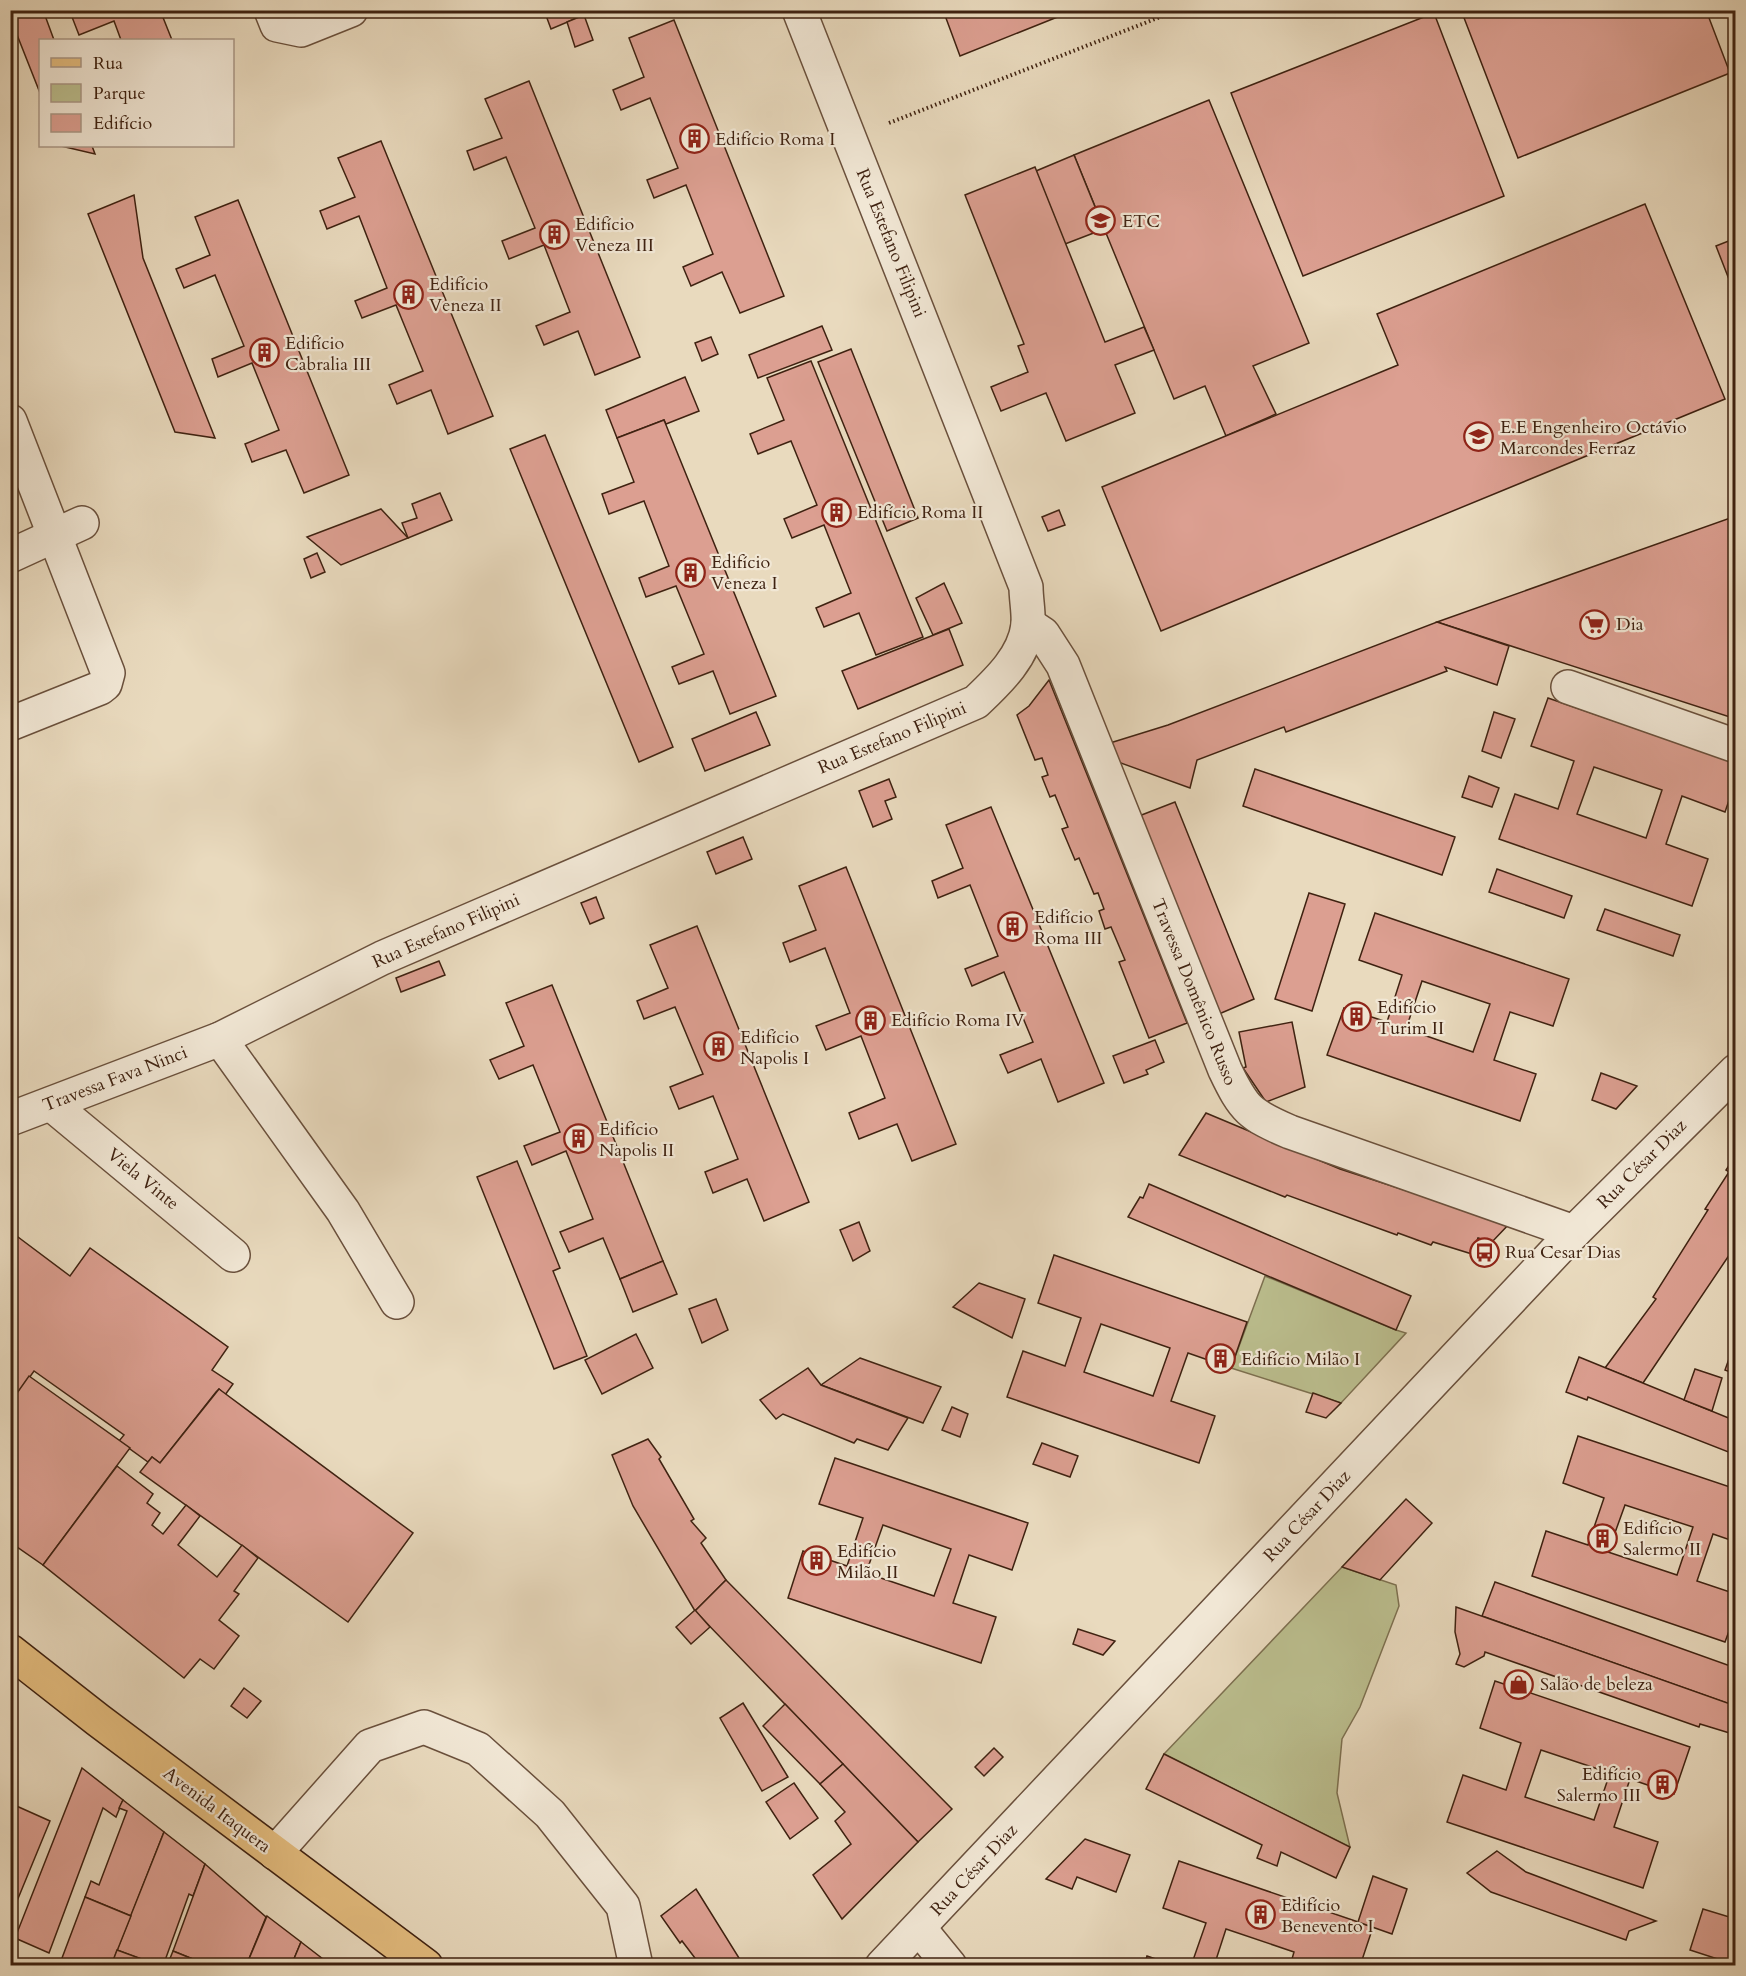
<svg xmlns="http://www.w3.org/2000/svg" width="1746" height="1976" font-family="Cardo,serif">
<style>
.green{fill:#bbbe8e;stroke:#7d7050;stroke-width:1.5}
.building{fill:#dc9f91;stroke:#3f2211;stroke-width:1.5;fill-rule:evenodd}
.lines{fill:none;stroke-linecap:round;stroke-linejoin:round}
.minor-casing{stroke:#6a503c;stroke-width:36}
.major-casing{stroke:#3f2211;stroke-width:36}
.path{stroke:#3f2211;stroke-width:4;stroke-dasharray:1.5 3;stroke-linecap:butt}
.minor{stroke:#f1e7d5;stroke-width:33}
.major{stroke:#e4bd7f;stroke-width:33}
.labels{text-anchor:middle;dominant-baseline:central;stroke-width:4.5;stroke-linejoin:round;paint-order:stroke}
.poi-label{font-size:18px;fill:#3f2211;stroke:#f1e7d5;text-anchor:start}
.street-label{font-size:18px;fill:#3f2211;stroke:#f1e7d5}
</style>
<rect width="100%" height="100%" fill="#e9dabe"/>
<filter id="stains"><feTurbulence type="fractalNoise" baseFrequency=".00333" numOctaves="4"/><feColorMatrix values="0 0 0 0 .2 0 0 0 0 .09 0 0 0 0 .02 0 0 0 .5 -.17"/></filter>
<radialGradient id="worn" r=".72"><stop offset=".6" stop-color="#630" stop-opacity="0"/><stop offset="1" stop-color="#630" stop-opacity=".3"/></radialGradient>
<g class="green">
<polygon points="1265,1276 1396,1330 1406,1333 1341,1403 1231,1368"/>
<polygon points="1342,1567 1396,1585 1399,1606 1360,1707 1342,1739 1337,1793 1350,1847 1164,1754"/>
</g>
<g class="building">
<polygon points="10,10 43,10 54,40 40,40 40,93 10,17"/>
<polygon points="88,10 160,10 172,40 121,40 114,21 79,35 72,17"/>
<polygon points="544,10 582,10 584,15 551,29"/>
<polygon points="943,10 1064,10 1065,14 960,56"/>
<polygon points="1461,10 1706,10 1730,73 1518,158"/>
<polygon points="1434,13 1504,196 1303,276 1231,93"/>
<polygon points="584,15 593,40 575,47 567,22"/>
<polygon points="674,20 784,296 740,313 722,272 691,286 683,267 713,254 686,185 654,198 647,180 678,168 650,98 621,110 613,90 644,77 629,38"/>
<polygon points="529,81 640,357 595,375 578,331 544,345 536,326 570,312 544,245 509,259 502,241 535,228 506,157 474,170 467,151 502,138 485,99"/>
<polygon points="1209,100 1309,343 1253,366 1276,414 1226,436 1205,386 1174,399 1074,155"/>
<polygon points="381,141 493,416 448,434 431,390 397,404 389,385 423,371 396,305 362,318 355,301 387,288 359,216 327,229 320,211 355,197 338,158"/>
<polygon points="61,146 92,146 95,154"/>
<polygon points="1074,155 1104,229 1065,244 1036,171"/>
<polygon points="1035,167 1105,342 1144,327 1154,350 1115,365 1135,413 1066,441 1046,393 1001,411 991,387 1028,372 1018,346 1024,344 965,195"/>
<polygon points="134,195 143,258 215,438 175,432 88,214"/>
<polygon points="238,200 349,475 304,493 286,450 252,462 245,444 279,430 252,363 218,377 212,359 244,346 215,275 184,288 176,269 210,255 195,217"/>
<polygon points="1645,204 1725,399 1161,631 1102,487 1398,365 1377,314"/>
<polygon points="1736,238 1736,285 1732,287 1716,246"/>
<polygon points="822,326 832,350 758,378 749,355"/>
<polygon points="711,337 718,354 702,361 695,343"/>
<polygon points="851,349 918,518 887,531 818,362"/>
<polygon points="811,361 923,637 876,655 859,613 824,627 816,608 851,593 824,525 792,538 784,519 817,505 791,441 758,454 750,434 784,420 767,378"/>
<polygon points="685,377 699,411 666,424 664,420 617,438 606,410"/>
<polygon points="664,420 776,696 730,714 713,671 679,684 672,667 704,654 676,586 646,597 639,578 669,566 644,501 609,514 602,494 634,482 617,438"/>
<polygon points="545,435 673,747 639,762 510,449"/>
<polygon points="440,493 452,520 408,538 402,523 417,518 412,504"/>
<polygon points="381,509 408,538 341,565 307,537"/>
<polygon points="1059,510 1065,525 1048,531 1042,517"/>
<polygon points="1733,517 1736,719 1437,622"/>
<polygon points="317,553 325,572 311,578 304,559"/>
<polygon points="944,583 962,623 933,635 916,598"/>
<polygon points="1437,622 1509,646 1497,685 1445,667 1447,671 1286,732 1284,727 1197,760 1190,788 1118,762 1110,743 1168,725"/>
<polygon points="949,629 963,665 858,709 842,671"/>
<polygon points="1049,680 1187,1023 1149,1038 1119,962 1125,960 1111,927 1105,929 1099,911 1104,909 1098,893 1094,894 1079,858 1075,860 1062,829 1068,827 1055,795 1050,797 1042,777 1048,775 1042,758 1035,760 1017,715 1029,706"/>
<path d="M1548 698 1736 763V780L1725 812 1682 796 1666 844 1708 859 1692 906 1499 839 1515 794 1558 809 1574 761 1531 746ZM1594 767 1662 790 1646 838 1577 814Z"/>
<polygon points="756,712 770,745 705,771 692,739"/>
<polygon points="1494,712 1515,719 1501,758 1482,751"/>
<polygon points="1255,769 1455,837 1442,875 1243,806"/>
<polygon points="1469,776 1499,788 1492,807 1462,797"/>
<polygon points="889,779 896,797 885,801 892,819 873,827 859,791"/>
<polygon points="1175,802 1254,999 1219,1014 1139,816"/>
<polygon points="991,807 1104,1083 1058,1102 1041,1059 1008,1073 1000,1055 1033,1042 1004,972 972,986 965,969 998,956 970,885 938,898 932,881 963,868 946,825"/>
<polygon points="743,837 752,859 716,874 707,852"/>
<polygon points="846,867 956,1144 912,1161 897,1124 859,1139 849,1113 885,1098 861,1036 826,1050 816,1026 850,1013 825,948 790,962 783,943 816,930 799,886"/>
<polygon points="1497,869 1572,896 1564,918 1489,892"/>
<polygon points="1309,893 1345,904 1312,1011 1275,999"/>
<polygon points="596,897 604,918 590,924 581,903"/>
<polygon points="1605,909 1680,935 1673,956 1597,930"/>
<path d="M1375 913 1569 979 1553 1026 1510 1012 1494 1060 1536 1074 1520 1121 1327 1055 1344 1008 1387 1022 1402 975 1359 960ZM1422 981 1490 1004 1473 1052 1406 1029Z"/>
<polygon points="697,926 809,1202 764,1221 747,1179 713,1193 705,1172 738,1159 713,1096 679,1109 670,1087 703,1074 675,1007 644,1019 637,1001 668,988 650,945"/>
<polygon points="439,961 445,975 401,992 396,978"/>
<polygon points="552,985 663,1261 620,1279 603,1238 569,1252 560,1232 593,1219 566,1151 532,1165 524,1146 560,1132 533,1065 499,1079 490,1060 524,1046 506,1003"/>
<polygon points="1292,1022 1305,1087 1266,1102 1243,1068 1246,1067 1239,1032"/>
<polygon points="1155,1040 1164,1062 1146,1070 1148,1074 1124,1083 1113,1056"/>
<polygon points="1601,1073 1637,1086 1616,1109 1592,1100"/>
<polygon points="1206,1113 1340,1169 1509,1224 1492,1242 1478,1238 1472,1254 1433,1242 1431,1245 1398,1233 1397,1235 1287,1195 1285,1197 1179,1155"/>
<polygon points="1736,1155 1736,1245 1643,1383 1605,1368 1656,1299 1653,1297 1708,1210 1705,1209 1729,1172 1726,1170"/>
<polygon points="517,1161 560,1268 553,1271 587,1356 554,1369 477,1177"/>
<polygon points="1149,1184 1411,1296 1396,1330 1128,1217 1140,1197 1143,1198"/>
<polygon points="859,1222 870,1251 853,1261 840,1230"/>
<polygon points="10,1231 70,1276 90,1248 228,1347 212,1370 233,1384 225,1395 219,1389 216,1392 160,1463 152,1457 148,1462 119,1441 124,1435 34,1371 14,1399 10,1397"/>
<path d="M1054 1255 1247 1322 1231 1368 1188 1353 1171 1401 1215 1416 1199 1463 1007 1397 1023 1351 1065 1366 1081 1318 1038 1303ZM1101 1324 1170 1348 1153 1396 1084 1372Z"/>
<polygon points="663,1261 677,1294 633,1312 620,1279"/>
<polygon points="979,1283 1025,1299 1012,1338 953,1307"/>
<polygon points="716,1299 728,1330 702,1343 689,1309"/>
<polygon points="636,1334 653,1368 602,1394 585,1360"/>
<polygon points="1736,1339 1736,1374 1725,1370"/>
<polygon points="1579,1357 1736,1421 1736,1455 1588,1397 1587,1400 1566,1392"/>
<polygon points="860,1358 941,1387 923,1423 821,1385"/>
<polygon points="808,1368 821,1385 908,1418 888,1450 857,1439 854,1443 783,1414 776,1419 760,1400"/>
<polygon points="1695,1369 1722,1378 1712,1411 1684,1400"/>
<polygon points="29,1376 130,1448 43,1565 10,1542 10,1403"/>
<polygon points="219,1389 413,1533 348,1622 140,1472 152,1457 160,1463"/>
<polygon points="1313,1393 1341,1403 1326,1418 1306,1412"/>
<polygon points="952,1407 968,1414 960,1437 942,1430"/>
<path d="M1578 1436 1736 1489V1542L1713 1534 1697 1581 1736 1594V1612L1725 1642 1532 1576 1546 1531 1588 1545 1604 1498 1563 1483ZM1625 1505 1693 1527 1677 1575 1608 1552Z"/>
<polygon points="648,1439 661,1457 659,1459 694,1519 691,1521 706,1538 701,1543 726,1580 695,1611 633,1506 612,1455"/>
<polygon points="1042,1443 1078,1456 1070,1477 1033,1464"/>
<path d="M835 1458 1028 1523 1012 1570 969 1555 953 1603 996 1617 981 1663 788 1598 803 1551 847 1566 863 1518 819 1504ZM883 1525 951 1549 934 1596 866 1573Z"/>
<polygon points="117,1466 153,1494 147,1503 160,1513 152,1525 163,1534 186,1505 200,1516 178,1545 217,1577 242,1545 258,1558 234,1591 239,1594 219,1620 239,1636 214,1669 200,1659 184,1678 43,1565"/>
<polygon points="1406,1499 1432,1523 1380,1580 1342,1567"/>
<polygon points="726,1580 952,1809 918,1842 695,1611"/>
<polygon points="1495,1582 1736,1668 1735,1706 1482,1616"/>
<polygon points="1456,1607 1736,1706 1736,1735 1700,1724 1699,1727 1485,1652 1484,1656 1464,1667 1456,1664 1460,1654 1455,1632"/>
<polygon points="695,1610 710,1627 691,1644 676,1627"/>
<polygon points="1078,1629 1115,1641 1103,1655 1073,1644"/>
<path d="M1495 1681 1690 1747 1674 1794 1630 1779 1614 1827 1658 1842 1643 1888 1447 1822 1463 1775 1506 1790 1521 1743 1480 1728ZM1541 1750 1610 1773 1594 1820 1525 1797Z"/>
<polygon points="244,1688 261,1701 247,1718 231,1706"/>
<polygon points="743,1703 788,1777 762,1791 720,1718"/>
<polygon points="785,1704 843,1764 820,1784 763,1726"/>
<polygon points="994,1748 1003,1757 984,1776 975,1767"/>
<polygon points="1164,1754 1350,1847 1336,1878 1281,1852 1277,1866 1257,1858 1262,1845 1146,1789"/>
<polygon points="843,1764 918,1842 842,1919 813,1875 851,1844 835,1821 845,1812 820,1784"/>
<polygon points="82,1768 123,1800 116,1817 103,1808 49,1953 15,1938"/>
<polygon points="10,1781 17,1783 10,1806"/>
<polygon points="794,1783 818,1818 790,1839 766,1802"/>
<polygon points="123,1800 164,1832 131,1916 85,1897 91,1881 99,1885 127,1811 119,1808"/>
<polygon points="12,1804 50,1821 10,1918 10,1806"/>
<polygon points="164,1832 205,1864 193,1896 189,1894 163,1966 159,1966 117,1950"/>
<polygon points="1085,1839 1130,1855 1116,1892 1077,1877 1072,1889 1046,1879"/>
<polygon points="1497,1851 1526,1872 1656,1921 1629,1931 1626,1940 1491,1892 1467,1873"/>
<polygon points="1179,1861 1373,1927 1360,1966 1333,1966 1314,1959 1312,1966 1290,1966 1294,1952 1226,1929 1214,1966 1191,1966 1206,1923 1163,1908"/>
<polygon points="205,1864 266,1917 246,1966 210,1966 173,1951"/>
<polygon points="1373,1876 1407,1889 1392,1934 1358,1922"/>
<polygon points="696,1889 744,1966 701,1966 682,1941 680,1943 661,1916"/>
<polygon points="85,1897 131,1916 111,1966 59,1966"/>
<polygon points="1703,1909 1736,1919 1736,1965 1690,1950"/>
<polygon points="267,1916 301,1942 291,1966 246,1966"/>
<polygon points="301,1942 332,1966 291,1966"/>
<polygon points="117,1950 150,1962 149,1966 111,1966"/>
<polygon points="173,1951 210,1966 167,1966"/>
<polygon points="1147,1956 1176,1966 1144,1966"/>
</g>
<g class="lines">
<defs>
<g id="minor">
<polyline points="271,10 277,25 301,30 351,10"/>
<polyline points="10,421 108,673 105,684 100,688 10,724"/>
<polyline points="10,556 82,523"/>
<path d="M1028 624 1043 634 1063 665 1225 1070C1244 1110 1250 1115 1290 1132L1574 1232"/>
<polyline points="1568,687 1736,746"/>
<polyline points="220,1039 343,1211 397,1302"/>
<polyline points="51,1104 233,1255"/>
<path d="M10 1119 220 1039 382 958 976 702C998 681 1024 657 1028 625 1029 613 1026 599 1026 587L799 10"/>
<polyline points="275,1853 370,1746 424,1727 478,1749 550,1814 623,1906 636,1966"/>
<polyline points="919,1928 950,1966"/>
<polyline points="882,1966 1574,1232 1736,1071"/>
</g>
<polyline id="major" points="10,1651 98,1720 426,1966"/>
</defs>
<use href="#minor" class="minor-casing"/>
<use href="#major" class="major-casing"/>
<polyline class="path" points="889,123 1178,10"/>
<use href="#minor" class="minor"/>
<use href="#major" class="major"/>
</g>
<defs>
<symbol id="building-ring" viewBox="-11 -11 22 22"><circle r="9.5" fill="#f1e7d5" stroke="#8f2418" stroke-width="1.5"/><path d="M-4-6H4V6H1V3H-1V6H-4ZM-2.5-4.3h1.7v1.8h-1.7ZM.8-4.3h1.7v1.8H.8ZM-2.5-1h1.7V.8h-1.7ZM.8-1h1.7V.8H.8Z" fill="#8f2418"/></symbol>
<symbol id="university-ring" viewBox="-11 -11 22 22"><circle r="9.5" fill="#f1e7d5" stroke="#8f2418" stroke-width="1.5"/><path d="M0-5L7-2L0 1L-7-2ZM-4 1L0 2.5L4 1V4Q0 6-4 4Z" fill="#8f2418"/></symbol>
<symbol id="school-ring" viewBox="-11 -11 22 22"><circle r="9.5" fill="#f1e7d5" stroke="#8f2418" stroke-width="1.5"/><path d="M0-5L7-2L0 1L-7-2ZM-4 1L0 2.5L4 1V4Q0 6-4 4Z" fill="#8f2418"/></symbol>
<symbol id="supermarket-ring" viewBox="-11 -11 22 22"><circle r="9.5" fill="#f1e7d5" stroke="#8f2418" stroke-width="1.5"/><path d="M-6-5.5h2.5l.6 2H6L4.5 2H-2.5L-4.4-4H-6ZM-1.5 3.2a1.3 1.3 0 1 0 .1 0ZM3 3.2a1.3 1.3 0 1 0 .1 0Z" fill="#8f2418"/></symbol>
<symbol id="bus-ring" viewBox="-11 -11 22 22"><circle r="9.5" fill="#f1e7d5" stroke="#8f2418" stroke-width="1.5"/><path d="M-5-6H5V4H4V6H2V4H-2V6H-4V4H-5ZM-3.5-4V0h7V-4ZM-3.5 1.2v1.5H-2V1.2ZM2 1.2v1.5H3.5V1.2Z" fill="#8f2418"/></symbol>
<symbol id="shop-ring" viewBox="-11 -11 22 22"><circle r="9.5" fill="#f1e7d5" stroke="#8f2418" stroke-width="1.5"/><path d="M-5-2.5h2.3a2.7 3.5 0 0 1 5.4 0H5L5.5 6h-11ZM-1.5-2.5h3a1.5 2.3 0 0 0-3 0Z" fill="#8f2418"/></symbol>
</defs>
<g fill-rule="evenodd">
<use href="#building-ring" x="678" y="122" width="33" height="33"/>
<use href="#university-ring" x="1084" y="204" width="33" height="33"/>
<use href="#building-ring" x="538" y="218" width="33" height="33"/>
<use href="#building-ring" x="392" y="278" width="33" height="33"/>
<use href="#building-ring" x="248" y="336" width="33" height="33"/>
<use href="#school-ring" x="1462" y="420" width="33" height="33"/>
<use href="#building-ring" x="820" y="496" width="33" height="33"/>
<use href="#building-ring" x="674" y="556" width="33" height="33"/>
<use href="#supermarket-ring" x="1578" y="608" width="33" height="33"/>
<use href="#building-ring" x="996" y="910" width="33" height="33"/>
<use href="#building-ring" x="1340" y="1000" width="33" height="33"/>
<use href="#building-ring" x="854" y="1004" width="33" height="33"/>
<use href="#building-ring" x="702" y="1030" width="33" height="33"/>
<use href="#building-ring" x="562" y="1122" width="33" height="33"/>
<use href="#bus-ring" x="1468" y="1236" width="33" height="33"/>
<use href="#building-ring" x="1204" y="1342" width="33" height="33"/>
<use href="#building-ring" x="1586" y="1522" width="33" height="33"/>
<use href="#building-ring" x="800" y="1544" width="33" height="33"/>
<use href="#shop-ring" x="1502" y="1668" width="33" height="33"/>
<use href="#building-ring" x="1646" y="1768" width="33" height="33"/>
<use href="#building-ring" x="1244" y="1898" width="33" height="33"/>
</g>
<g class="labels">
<g class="poi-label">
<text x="715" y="139">Edifício Roma I</text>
<text x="1122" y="221">ETC</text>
<text x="575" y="224">Edifício<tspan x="575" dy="21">Veneza III</tspan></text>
<text x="429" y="284">Edifício<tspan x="429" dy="21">Veneza II</tspan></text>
<text x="285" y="343">Edifício<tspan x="285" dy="21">Cabralia III</tspan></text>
<text x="1500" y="427">E.E Engenheiro Octávio<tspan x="1500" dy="21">Marcondes Ferraz</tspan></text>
<text x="857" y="512">Edifício Roma II</text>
<text x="711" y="562">Edifício<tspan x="711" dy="21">Veneza I</tspan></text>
<text x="1616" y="624">Dia</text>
<text x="1034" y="917">Edifício<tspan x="1034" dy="21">Roma III</tspan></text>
<text x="1377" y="1007">Edifício<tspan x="1377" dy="21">Turim II</tspan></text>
<text x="891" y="1020">Edifício Roma IV</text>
<text x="740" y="1037">Edifício<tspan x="740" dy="21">Napolis I</tspan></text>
<text x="599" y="1129">Edifício<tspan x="599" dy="21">Napolis II</tspan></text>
<text x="1505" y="1252">Rua Cesar Dias</text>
<text x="1241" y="1359">Edifício Milão I</text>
<text x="1623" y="1528">Edifício<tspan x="1623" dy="21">Salermo II</tspan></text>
<text x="837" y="1551">Edifício<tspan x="837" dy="21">Milão II</tspan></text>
<text x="1540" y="1684">Salão de beleza</text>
<text x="1641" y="1774" text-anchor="end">Edifício<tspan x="1641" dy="21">Salermo III</tspan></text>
<text x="1281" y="1905">Edifício<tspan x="1281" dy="21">Benevento I</tspan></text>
</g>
<g class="street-label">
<text transform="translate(891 243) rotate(68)">Rua Estefano Filipini</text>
<text transform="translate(892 738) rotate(-23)">Rua Estefano Filipini</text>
<text transform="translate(446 931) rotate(-24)">Rua Estefano Filipini</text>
<text transform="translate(1194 992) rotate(68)">Travessa Domênico Russo</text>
<text transform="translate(115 1079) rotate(-21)">Travessa Fava Ninci</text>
<text transform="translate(1642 1164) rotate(-45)">Rua César Diaz</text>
<text transform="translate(143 1179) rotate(39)">Viela Vinte</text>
<text transform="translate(1307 1516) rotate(-47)">Rua César Diaz</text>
<text transform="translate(217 1810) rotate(37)">Avenida Itaquera</text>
<text transform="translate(974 1870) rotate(-47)">Rua César Diaz</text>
</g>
</g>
<rect width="1746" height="1976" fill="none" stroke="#e9dabe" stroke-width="36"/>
<rect x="12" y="12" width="1722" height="1952" fill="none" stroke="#3f2211" stroke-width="3"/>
<rect x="18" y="18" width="1710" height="1940" fill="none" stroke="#3f2211" stroke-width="1.5"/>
<rect x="39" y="39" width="195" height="108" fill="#f1e7d5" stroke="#aa9887" stroke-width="1.5"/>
<rect x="51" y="58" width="30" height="9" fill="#e4bd7f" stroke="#aa9887" stroke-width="1.5"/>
<text x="93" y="69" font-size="18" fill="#3f2211">Rua</text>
<rect x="51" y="84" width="30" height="18" fill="#bbbe8e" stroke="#aa9887" stroke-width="1.5"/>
<text x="93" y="99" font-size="18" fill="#3f2211">Parque</text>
<rect x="51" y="114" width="30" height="18" fill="#dc9f91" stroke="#aa9887" stroke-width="1.5"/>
<text x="93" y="129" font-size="18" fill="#3f2211">Edifício</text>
<rect width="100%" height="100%" filter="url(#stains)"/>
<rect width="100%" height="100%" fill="url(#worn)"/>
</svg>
